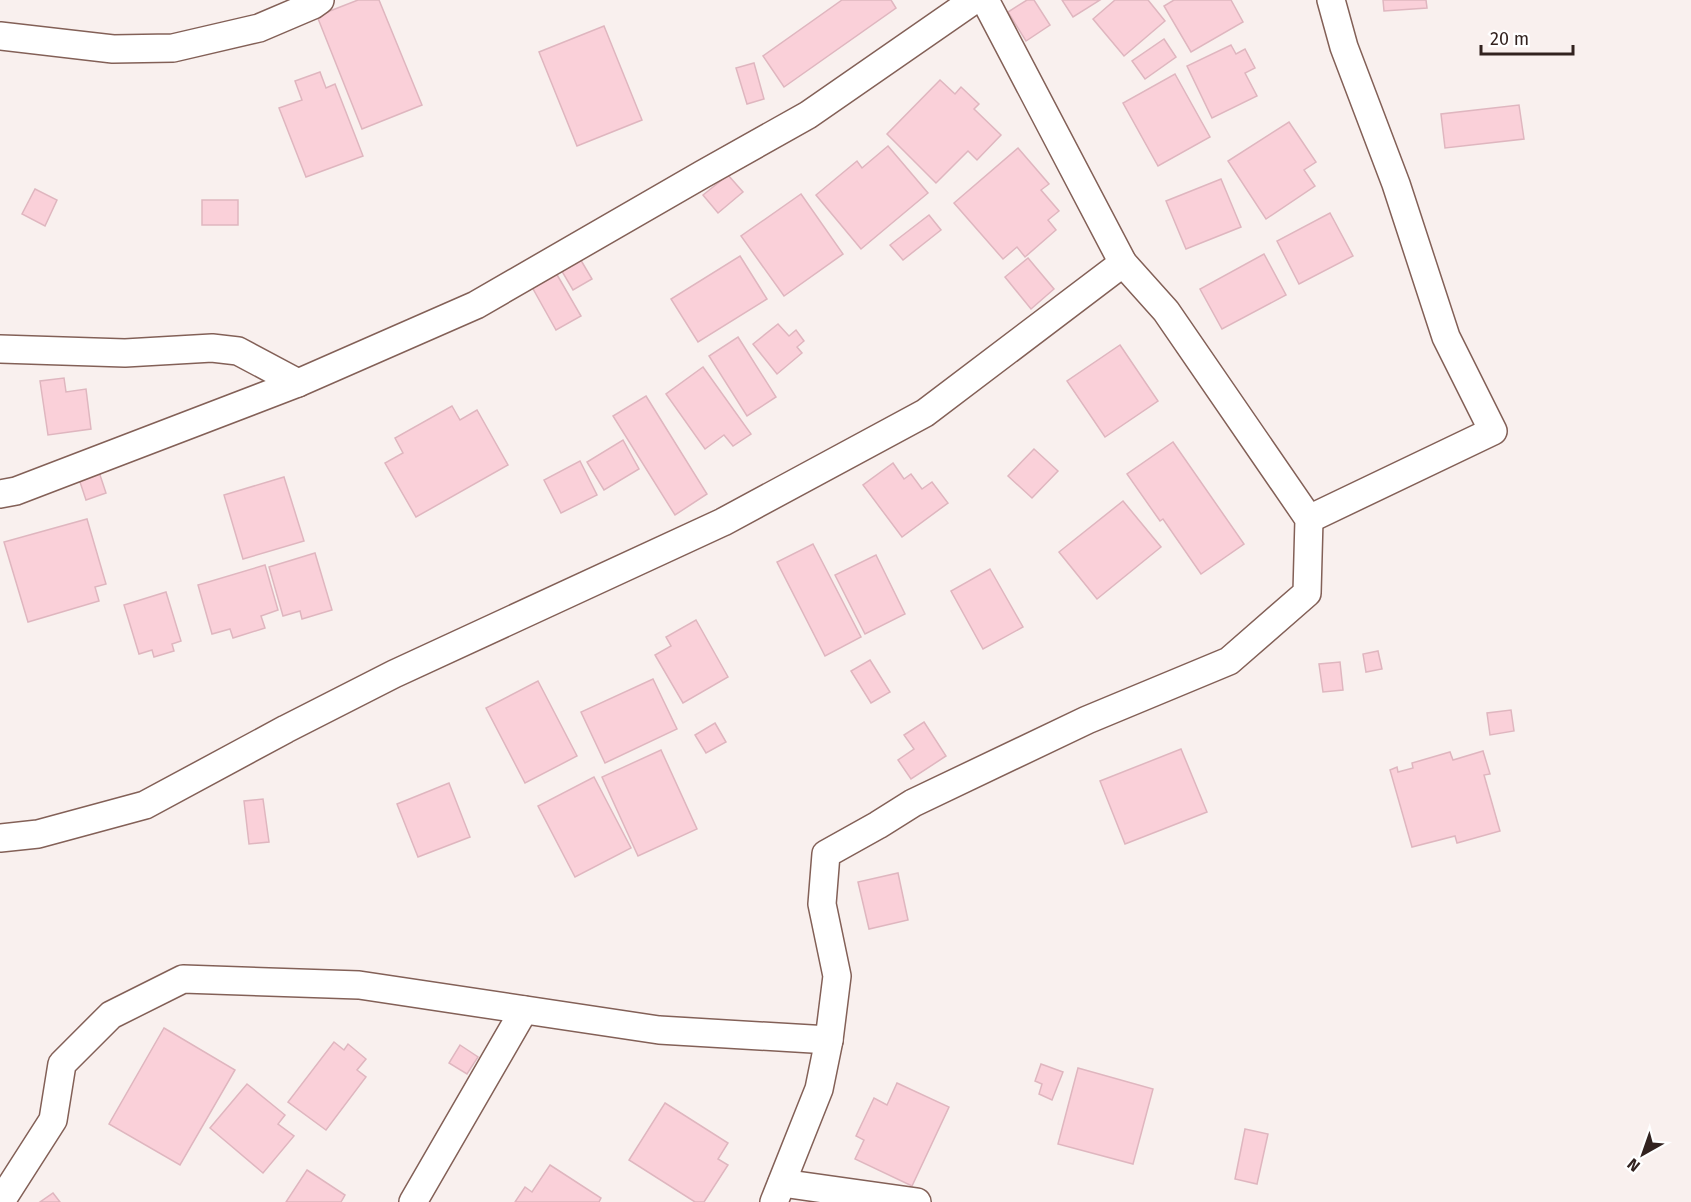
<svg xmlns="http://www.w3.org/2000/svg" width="1691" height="1202" font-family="'Fira Sans',sans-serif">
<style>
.building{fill:#fad0d9;stroke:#dfb6bf;stroke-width:1.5}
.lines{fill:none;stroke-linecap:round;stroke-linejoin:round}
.minor-casing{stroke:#836057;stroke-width:30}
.minor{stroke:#fff;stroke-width:27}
</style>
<rect width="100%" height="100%" fill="#f9f0ee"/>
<g class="building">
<polygon points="358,0 379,0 422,105 362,129 317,16"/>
<polygon points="842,0 891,0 896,8 784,87 763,56"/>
<polygon points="1027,0 1034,0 1050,25 1026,41 1008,12"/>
<polygon points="1062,0 1100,0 1073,17"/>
<polygon points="1115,0 1148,0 1165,21 1124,56 1093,19"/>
<polygon points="1174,0 1231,0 1243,22 1191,52 1164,6"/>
<polygon points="1383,0 1426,0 1427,8 1384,11"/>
<polygon points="604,26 642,120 577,146 539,52"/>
<polygon points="1164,39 1176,57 1145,79 1132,61"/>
<polygon points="1231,45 1236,54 1245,49 1255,68 1245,73 1257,96 1212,118 1187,66"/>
<polygon points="754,63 764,99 747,104 736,68"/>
<polygon points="320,72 326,88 335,84 363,156 306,177 279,108 302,100 295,81"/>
<polygon points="1175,74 1210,137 1158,166 1123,103"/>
<polygon points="940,80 955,94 961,87 979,104 974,109 1001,135 977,160 968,151 936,183 887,134"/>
<polygon points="1519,105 1524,139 1445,148 1441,114"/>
<polygon points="1289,122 1316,162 1304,170 1315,186 1266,219 1228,161"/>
<polygon points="888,146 928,193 861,249 816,195 857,161 862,168"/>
<polygon points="1018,148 1049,184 1041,190 1059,211 1048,220 1056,230 1025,257 1017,247 1003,259 954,203"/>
<polygon points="728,175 743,192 718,213 703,195"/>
<polygon points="1221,179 1241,227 1186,249 1166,201"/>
<polygon points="35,189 57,200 45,226 22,214"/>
<polygon points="801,194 843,254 784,296 741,236"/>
<rect x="202" y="200" width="36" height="25"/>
<polygon points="1330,213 1353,256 1299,284 1277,241"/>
<polygon points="929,215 941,230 903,260 890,245"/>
<polygon points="1264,254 1286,295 1222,329 1200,289"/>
<polygon points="740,256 767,299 698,342 671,299"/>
<polygon points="579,257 592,279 573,290 560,268"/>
<polygon points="1028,258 1054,289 1031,309 1005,277"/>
<polygon points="556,273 581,316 556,330 532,287"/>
<polygon points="778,324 789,336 796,330 804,341 797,347 802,353 777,374 753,344"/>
<polygon points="738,337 776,397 747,416 709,356"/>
<polygon points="1120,345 1158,401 1105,437 1067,381"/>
<polygon points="703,367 751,434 733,446 724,435 705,449 666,394"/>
<polygon points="64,378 66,392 86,389 91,429 48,435 40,381"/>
<polygon points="646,396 707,494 675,515 613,416"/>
<polygon points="452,406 460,420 477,410 508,465 416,517 385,463 403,453 395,438"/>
<polygon points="623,440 639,469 604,490 587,462"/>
<polygon points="1173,442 1244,544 1201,574 1163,519 1160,521 1127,474"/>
<polygon points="1034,449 1058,471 1032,498 1008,476"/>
<polygon points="580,461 597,495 561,513 544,480"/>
<polygon points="893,463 904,479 911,474 922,489 932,482 948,503 902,537 863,485"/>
<polygon points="98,469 106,493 86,500 78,476"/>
<polygon points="284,477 304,541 243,559 224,495"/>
<polygon points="1123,501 1161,547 1097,599 1059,552"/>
<polygon points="87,519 106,584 95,587 99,601 28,622 4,542"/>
<polygon points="813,544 861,637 825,656 777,562"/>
<polygon points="315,553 332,610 302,619 300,611 283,616 269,567"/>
<polygon points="876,555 905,614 865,634 835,575"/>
<polygon points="265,565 278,610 261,616 265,628 233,638 230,629 212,634 198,585"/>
<polygon points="990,569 1023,627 983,649 951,591"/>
<polygon points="166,592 181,641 172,644 174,651 154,657 152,650 139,654 124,605"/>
<polygon points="696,620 728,677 683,703 655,655 671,646 666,637"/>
<polygon points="1378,651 1382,669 1366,672 1363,654"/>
<polygon points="870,660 890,692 871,703 851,671"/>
<polygon points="1340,662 1343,690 1323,692 1319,664"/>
<polygon points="653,679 677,729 605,763 581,712"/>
<polygon points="538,681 577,756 525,783 486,708"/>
<polygon points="1511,710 1514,731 1490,735 1487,713"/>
<polygon points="924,722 946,756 911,779 898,760 914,749 904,735"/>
<polygon points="715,723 726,742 706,753 695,735"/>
<polygon points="1181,749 1207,812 1125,844 1100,781"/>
<polygon points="661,750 697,829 638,856 602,777"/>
<polygon points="1483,751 1490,774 1484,775 1500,831 1457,843 1455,836 1412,847 1390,770 1397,767 1398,772 1413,768 1412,763 1450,752 1453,760"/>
<polygon points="594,777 631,848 575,877 538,806"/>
<polygon points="449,783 470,837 418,857 397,804"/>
<polygon points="263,799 269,842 249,844 244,801"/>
<polygon points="898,873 908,920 869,929 858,882"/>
<polygon points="164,1028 235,1070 180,1165 109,1124"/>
<polygon points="334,1042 344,1050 348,1044 366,1059 357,1070 366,1077 326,1130 288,1102"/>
<polygon points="460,1045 478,1057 467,1074 449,1063"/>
<polygon points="1041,1064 1063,1072 1052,1100 1039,1094 1042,1084 1035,1081"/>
<polygon points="1078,1068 1153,1089 1133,1164 1058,1144"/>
<polygon points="897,1083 949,1107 912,1186 855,1159 864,1140 856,1136 874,1098 887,1105"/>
<polygon points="247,1084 285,1115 278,1124 294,1136 263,1173 210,1128"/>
<polygon points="665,1103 728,1143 718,1159 728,1165 704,1202 695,1202 629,1160"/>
<polygon points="1245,1129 1268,1134 1257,1184 1235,1179"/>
<polygon points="550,1165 601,1198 599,1202 515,1202 525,1187 532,1192"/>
<polygon points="307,1170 345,1195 341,1202 286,1202"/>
<polygon points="53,1193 60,1202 40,1202"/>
</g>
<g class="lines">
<defs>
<g id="minor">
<polyline points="0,36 113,49 173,48 259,28 313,5 320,0"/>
<polyline points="0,349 125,353 212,348 238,351 298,383"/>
<polyline points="0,494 16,491 298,383 476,305 703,174 808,115 974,0"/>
<polyline points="1309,519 1493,431 1446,337 1396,184 1344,47 1331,0"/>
<polyline points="0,838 38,834 145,805 286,729 394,674 723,522 925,413 1123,263"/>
<polyline points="782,1183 917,1202"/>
<polyline points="5,1195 53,1120 62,1064 111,1015 183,979 359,985 659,1030 829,1040"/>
<polyline points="413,1202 524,1010"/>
<polyline points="774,1202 819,1089 829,1040 837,976 822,904 826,854 878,825 913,803 1087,720 1229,661 1307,593 1309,519 1166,311 1123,263 985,0"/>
</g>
</defs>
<use href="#minor" class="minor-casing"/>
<use href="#minor" class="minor"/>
</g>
<g transform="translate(1643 1154) rotate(220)" stroke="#ffffff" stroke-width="4.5" paint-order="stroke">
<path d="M0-4.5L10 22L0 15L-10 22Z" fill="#32221f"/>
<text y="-9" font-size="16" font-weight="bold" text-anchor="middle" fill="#32221f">N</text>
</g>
<path d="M1481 45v9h92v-9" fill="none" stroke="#32221f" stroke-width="3"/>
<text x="1490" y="45" font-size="18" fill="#32221f" stroke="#ffffff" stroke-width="4.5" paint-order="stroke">20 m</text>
</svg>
